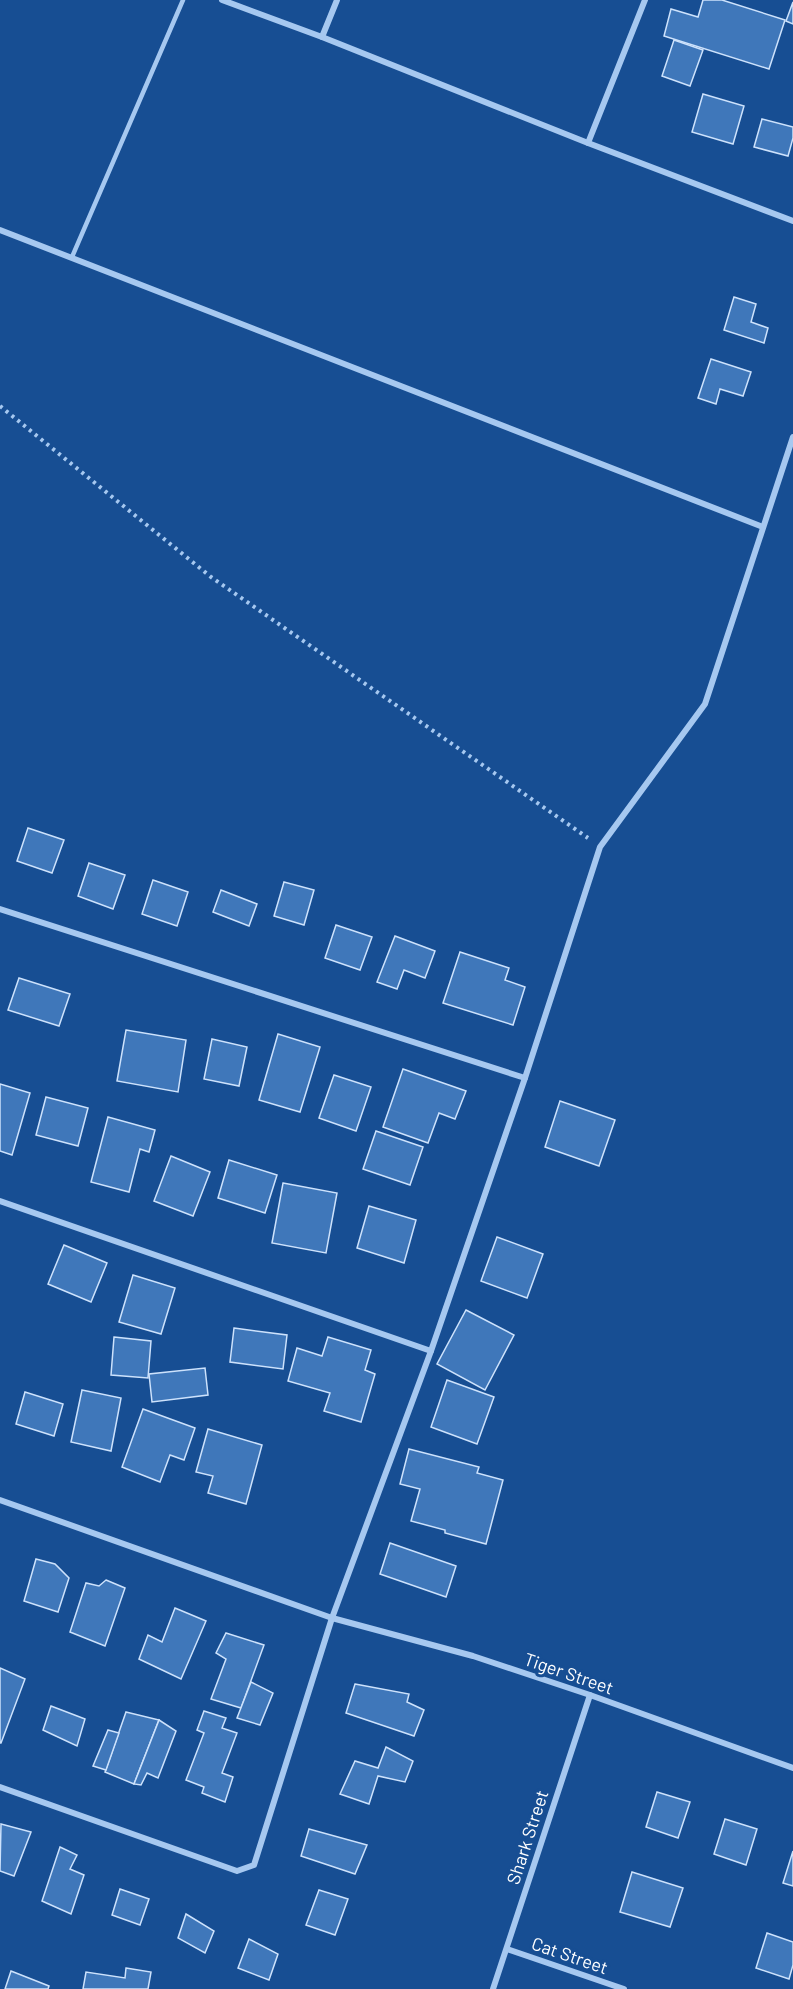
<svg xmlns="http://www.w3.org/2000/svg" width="793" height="1989" font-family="Barlow,sans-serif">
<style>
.building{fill:#3f77ba;stroke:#cde2fc;stroke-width:1.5}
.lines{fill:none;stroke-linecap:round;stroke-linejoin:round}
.path{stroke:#a6c8f0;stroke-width:4;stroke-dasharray:3 4.5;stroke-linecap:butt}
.service{stroke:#a6c8f0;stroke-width:4.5}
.minor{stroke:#a6c8f0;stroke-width:6}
.labels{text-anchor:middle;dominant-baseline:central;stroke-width:6;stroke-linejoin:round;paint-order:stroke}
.street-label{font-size:18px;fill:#fff;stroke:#174e93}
</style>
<rect width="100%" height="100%" fill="#174e93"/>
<g class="building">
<polygon points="703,0 722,0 785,20 769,69 664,36 671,9 698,17"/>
<polygon points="793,2 793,24 786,21"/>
<polygon points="674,40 703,50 690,86 662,76"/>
<polygon points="703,94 744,106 733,144 692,132"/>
<polygon points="762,119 793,127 793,138 788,156 754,147"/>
<polygon points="734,297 756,304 751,322 768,328 764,343 724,330"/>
<polygon points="711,359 751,372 743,396 720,389 716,404 698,398"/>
<polygon points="28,828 64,840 52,873 17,861"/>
<polygon points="89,863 125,875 113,909 78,896"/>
<polygon points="153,880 188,892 177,926 142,914"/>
<polygon points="284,882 314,890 304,925 274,916"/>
<polygon points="221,890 257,904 249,926 213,912"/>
<polygon points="336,925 372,937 360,970 325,958"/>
<polygon points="395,936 435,951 425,978 404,970 397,989 377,982"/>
<polygon points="460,952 509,968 505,980 525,987 513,1025 443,1003"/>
<polygon points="19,978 70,994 59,1026 8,1010"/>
<polygon points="126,1030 186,1040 178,1092 117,1081"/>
<polygon points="278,1034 320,1047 300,1112 259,1100"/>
<polygon points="212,1039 247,1047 239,1086 204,1079"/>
<polygon points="403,1069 466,1091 455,1119 439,1113 428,1143 383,1127"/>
<polygon points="334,1075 371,1087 356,1131 319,1118"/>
<polygon points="0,1084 30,1093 12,1155 0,1151"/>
<polygon points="46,1097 88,1108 78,1146 36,1135"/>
<polygon points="560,1101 615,1120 599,1166 545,1147"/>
<polygon points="108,1117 155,1130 149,1152 140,1149 129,1192 91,1182"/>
<polygon points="376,1131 423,1147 410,1185 363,1169"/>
<polygon points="171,1156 210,1172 193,1216 154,1201"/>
<polygon points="229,1160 277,1175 265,1213 218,1198"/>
<polygon points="283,1183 337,1193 326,1253 272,1243"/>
<polygon points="369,1206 416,1220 404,1263 357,1248"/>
<polygon points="497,1237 543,1254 527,1298 481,1281"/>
<polygon points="64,1245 107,1263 91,1302 48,1284"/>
<polygon points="133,1275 175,1288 161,1334 119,1322"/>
<polygon points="466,1310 514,1335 485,1390 437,1364"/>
<polygon points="234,1328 287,1335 283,1369 230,1362"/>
<polygon points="114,1337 151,1341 148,1378 111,1375"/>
<polygon points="328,1337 371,1350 365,1370 375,1374 361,1422 324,1411 330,1393 288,1381 297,1348 322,1356"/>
<polygon points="205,1368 208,1395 152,1402 149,1374"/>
<polygon points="447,1380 494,1397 477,1444 431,1427"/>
<polygon points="82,1390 121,1398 111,1451 71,1442"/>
<polygon points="25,1392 63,1404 54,1436 16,1424"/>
<polygon points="143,1409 195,1428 184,1460 170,1455 160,1482 122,1467"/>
<polygon points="208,1429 262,1445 246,1504 208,1493 213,1476 196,1472"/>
<polygon points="409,1449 479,1467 477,1473 503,1480 486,1544 445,1533 445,1530 411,1521 420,1489 400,1484"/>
<polygon points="390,1543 456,1566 446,1597 380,1574"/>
<polygon points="36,1559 55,1564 69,1578 58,1612 24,1601"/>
<polygon points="106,1580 125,1588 105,1646 70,1632 86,1583 99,1586"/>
<polygon points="175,1608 206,1621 181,1679 139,1659 148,1635 162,1642"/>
<polygon points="226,1633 264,1645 241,1708 211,1699 226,1659 216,1653"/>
<polygon points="0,1668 25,1679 1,1743 0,1743"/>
<polygon points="251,1682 273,1693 260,1725 237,1718"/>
<polygon points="355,1684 409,1694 407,1702 424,1710 414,1736 346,1713"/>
<polygon points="51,1706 85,1719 77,1746 43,1730"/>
<polygon points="204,1711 226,1718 222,1728 237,1733 222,1773 233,1777 225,1802 202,1793 204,1787 186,1780 204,1733 197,1730"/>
<polygon points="126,1712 159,1720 134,1784 105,1772"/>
<polygon points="159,1720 176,1731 158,1778 147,1773 141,1785 134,1784"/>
<polygon points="108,1730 119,1733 106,1770 93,1766"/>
<polygon points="386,1747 413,1761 405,1782 378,1776 369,1804 340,1794 355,1761 378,1768"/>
<polygon points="657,1792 690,1802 678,1838 646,1827"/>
<polygon points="725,1819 757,1829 746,1865 714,1854"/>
<polygon points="1,1824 31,1832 14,1876 0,1871"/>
<polygon points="309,1829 367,1845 355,1874 301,1856"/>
<polygon points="60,1847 77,1855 70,1869 84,1875 71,1914 42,1901"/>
<polygon points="793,1851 793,1886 783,1883"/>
<polygon points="632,1872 683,1888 670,1927 620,1912"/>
<polygon points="120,1889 149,1899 140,1925 112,1915"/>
<polygon points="319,1890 348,1899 335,1935 306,1925"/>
<polygon points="186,1914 214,1931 205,1953 178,1938"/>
<polygon points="767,1933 793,1942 793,1965 789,1979 756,1968"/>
<polygon points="249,1939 278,1954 269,1980 238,1968"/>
<polygon points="126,1968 151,1972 148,1989 83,1989 86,1972 125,1978"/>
<polygon points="11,1971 49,1986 48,1989 5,1989"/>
</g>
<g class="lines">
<polyline class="path" points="0,406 211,577 588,838"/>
<polyline class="service" points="72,257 183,0"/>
<g class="minor">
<polyline points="222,0 322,37 588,143 793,221"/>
<polyline points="322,37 337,0"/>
<polyline points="588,143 645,0"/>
<polyline points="0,230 763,527"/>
<polyline points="0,909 525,1078"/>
<polyline points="0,1201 431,1351"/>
<polyline points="0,1500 332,1618 473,1656 590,1695 793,1768"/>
<polyline points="0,1787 237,1871 254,1865 332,1618 431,1351 525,1078 600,847 705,704 793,437"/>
<polyline points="507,1949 624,1989"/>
<polyline points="493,1989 590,1695"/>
</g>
</g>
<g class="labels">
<g class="street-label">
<text transform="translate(569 1673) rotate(19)">Tiger Street</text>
<text transform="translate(527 1837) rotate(-72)">Shark Street</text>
<text transform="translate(570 1955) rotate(19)">Cat Street</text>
</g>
</g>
</svg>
